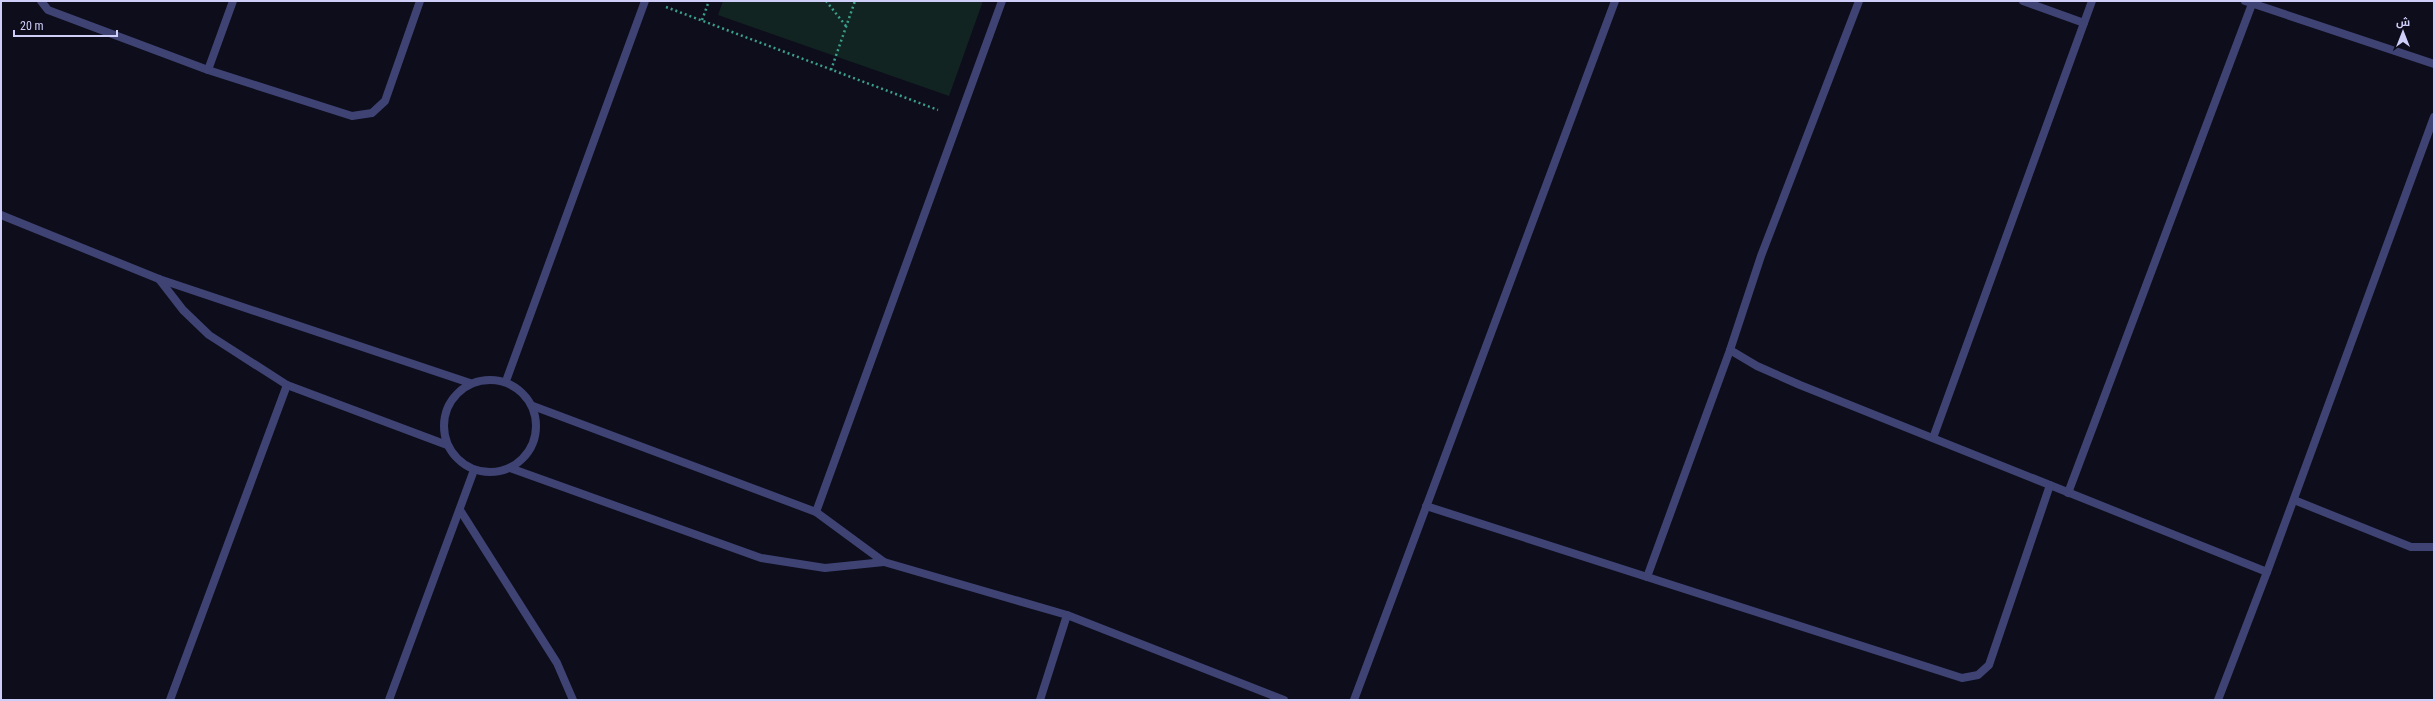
<svg xmlns="http://www.w3.org/2000/svg" width="2435" height="701" font-family="'Roboto Condensed',Cairo,sans-serif">
<style>
.park{fill:#112421}
.lines{fill:none;stroke-linecap:round;stroke-linejoin:round}
.path{stroke:#3b9f8d;stroke-width:2.5;stroke-dasharray:2 3;stroke-linecap:butt}
.street{stroke:#3e4374;stroke-width:8}
</style>
<rect width="100%" height="100%" fill="#0e0d1b"/>
<polygon class="park" points="723,1 983,1 949,96 718,15"/>
<g class="lines">
<g class="path">
<polyline points="826,1 846,26"/>
<polyline points="666,7 938,110"/>
<polyline points="702,20 709,1"/>
<polyline points="831,70 855,1"/>
</g>
<g class="street">
<polyline points="41,1 48,10 208,70 352,116 372,113 385,101 420,1"/>
<polyline points="1859,1 1761,256 1730,350 1757,366 1800,385 2267,572"/>
<polyline points="2023,1 2084,23"/>
<polyline points="2245,1 2434,64"/>
<polyline points="208,70 233,1"/>
<polyline points="1,215 159,279 470,383"/>
<polyline points="159,279 183,310 209,335 287,385 447,445"/>
<circle cx="490" cy="426" r="46"/>
<polyline points="506,381 645,1"/>
<polyline points="533,406 816,512 884,562 1067,615 1284,700"/>
<polyline points="1933,438 2092,1"/>
<polyline points="510,468 761,558 825,568 884,562"/>
<polyline points="2068,493 2252,4"/>
<polyline points="2294,500 2411,547 2434,547"/>
<polyline points="1426,506 1962,678 1978,675 1989,665 2050,485"/>
<polyline points="460,510 557,663 573,700"/>
<polyline points="816,512 1002,1"/>
<polyline points="1647,577 1730,350"/>
<polyline points="170,700 287,385"/>
<polyline points="389,700 474,470"/>
<polyline points="1040,700 1067,615"/>
<polyline points="1354,700 1615,1"/>
<polyline points="2218,700 2267,572 2434,117"/>
</g>
</g>
<rect width="2435" height="701" fill="none" stroke="#cecef9" stroke-width="4"/>
<g transform="translate(2403 32)" stroke="#0e0d1b" stroke-width="3" paint-order="stroke">
<path d="M0-3L7 15L0 10L-7 15Z" fill="#cecef9"/>
<text y="-6" font-size="11" font-weight="bold" text-anchor="middle" fill="#cecef9">ش</text>
</g>
<path d="M14 30v6h103v-6" fill="none" stroke="#cecef9" stroke-width="2"/>
<text x="20" y="30" font-size="12" fill="#cecef9" stroke="#0e0d1b" stroke-width="3" paint-order="stroke">20 m</text>
</svg>
